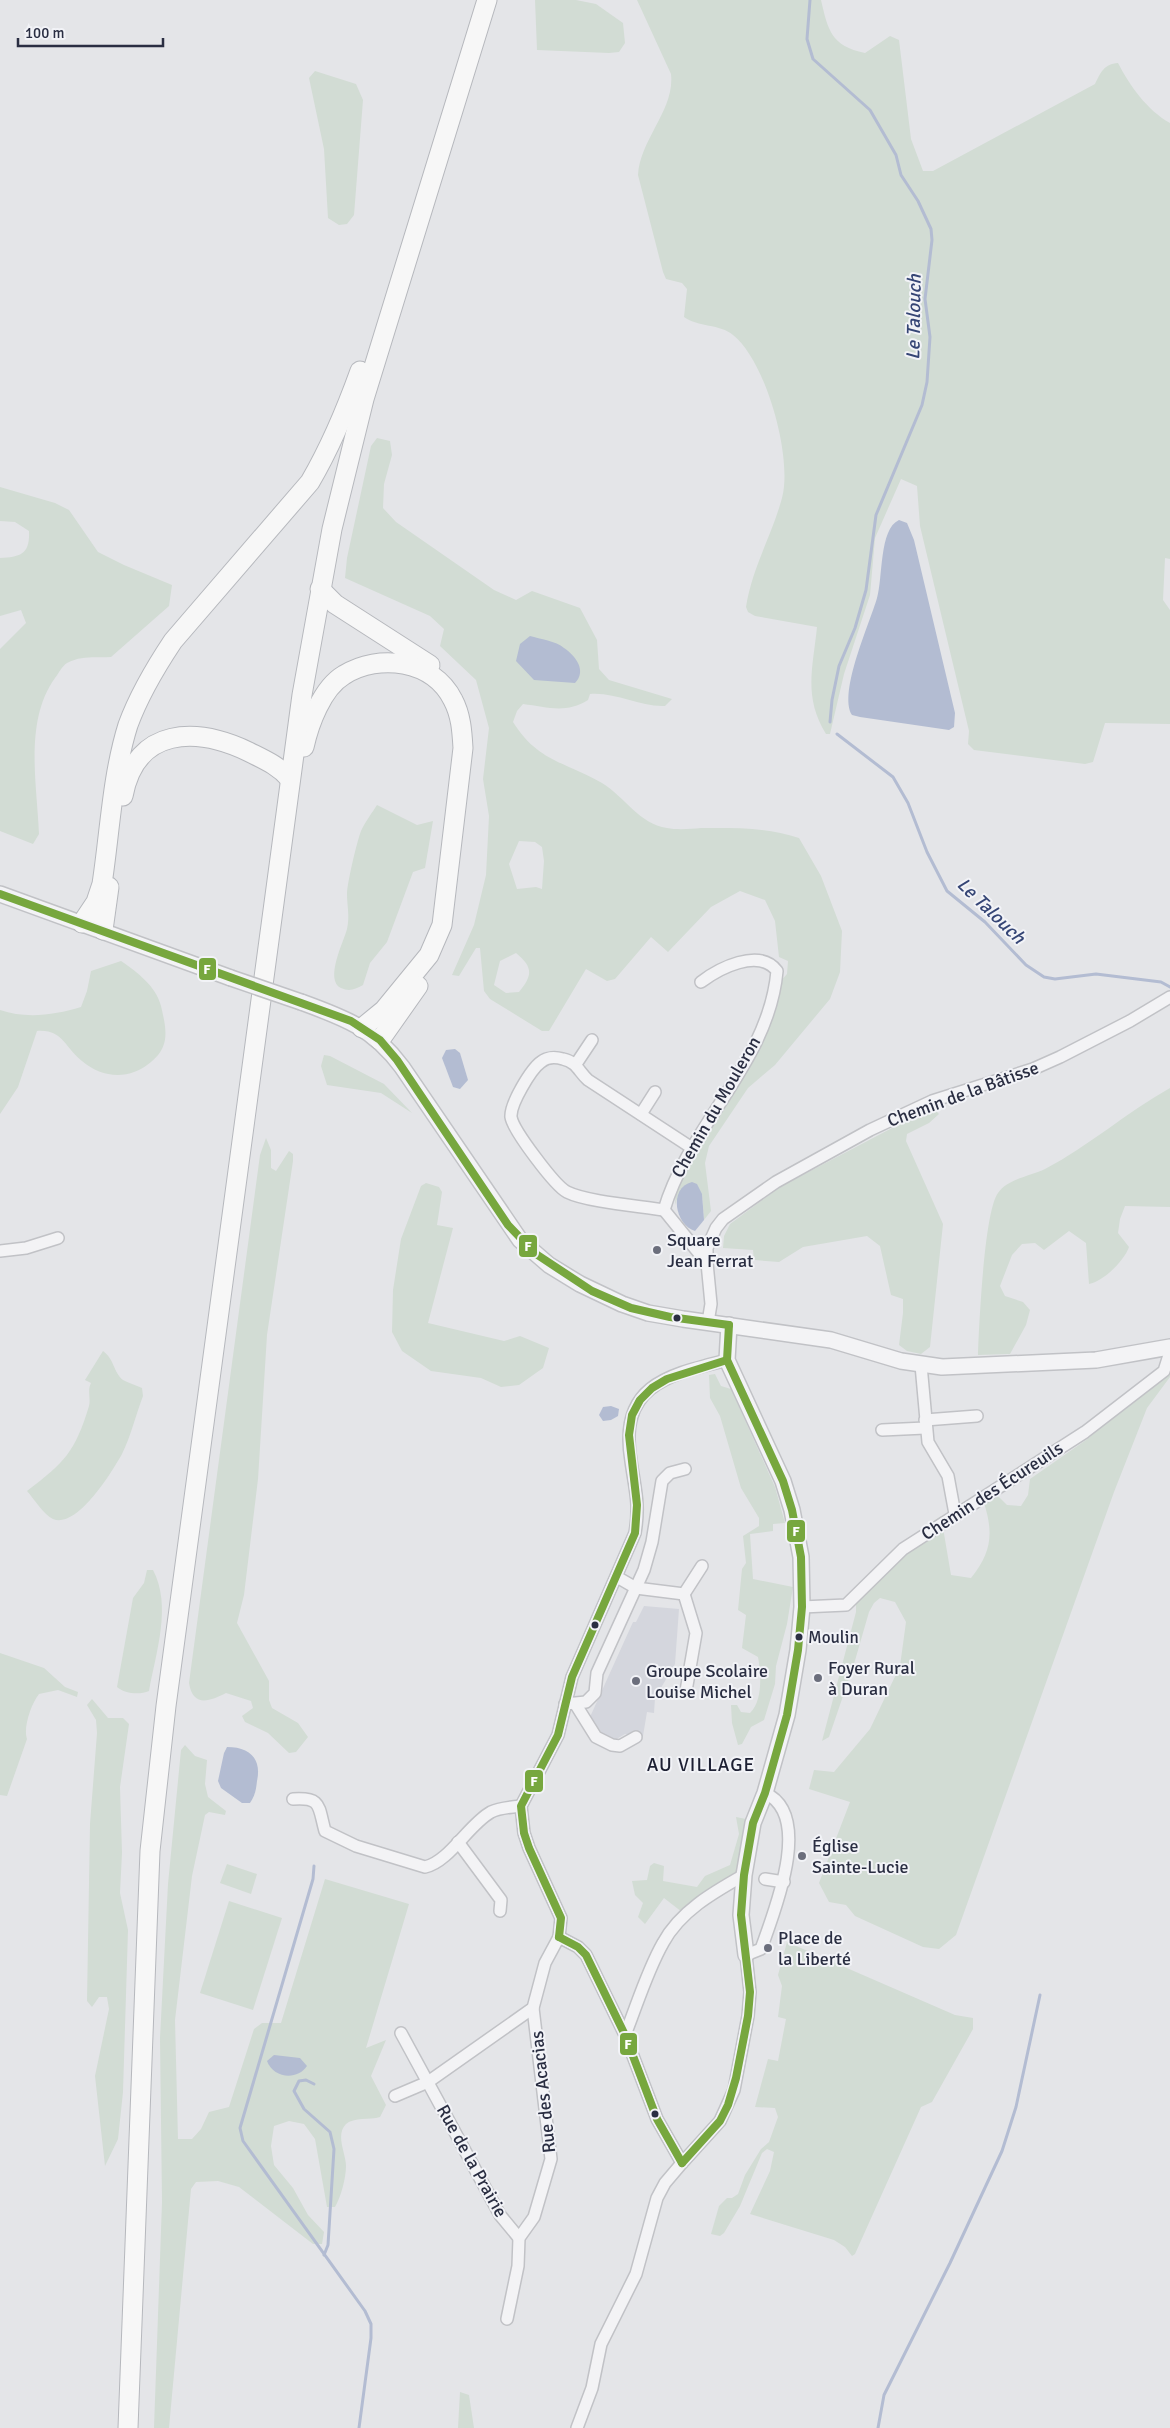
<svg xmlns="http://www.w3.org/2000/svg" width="1170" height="2428" font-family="Signika,sans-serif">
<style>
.built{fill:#d4d6dd}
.green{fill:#d2dcd4;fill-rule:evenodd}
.water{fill:#b3bcd2}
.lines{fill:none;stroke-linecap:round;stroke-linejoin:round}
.stream{stroke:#b3bcd2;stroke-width:3}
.minor-casing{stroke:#c1c2c6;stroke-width:14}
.tertiary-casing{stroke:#c1c2c6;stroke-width:18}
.trunk-casing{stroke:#b6b8bd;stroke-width:21}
.minor{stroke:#f3f3f5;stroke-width:11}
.tertiary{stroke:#f3f3f5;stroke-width:15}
.trunk{stroke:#f7f7f7;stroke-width:19}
.tertiary-bridge-casing{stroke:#c1c2c6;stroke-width:18;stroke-linecap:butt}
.tertiary-bridge{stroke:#f3f3f5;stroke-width:15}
.bus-1-casing{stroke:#f2f3f7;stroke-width:11}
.bus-1{stroke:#77a73e;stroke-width:8}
.poi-dot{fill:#6b6e7c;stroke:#f2f3f7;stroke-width:2}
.bus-dot{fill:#2a2e42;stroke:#f2f3f7;stroke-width:2}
.labels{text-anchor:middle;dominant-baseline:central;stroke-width:4;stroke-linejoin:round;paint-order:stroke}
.bus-label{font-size:17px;fill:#2a2e42;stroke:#f2f3f7;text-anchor:start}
.street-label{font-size:18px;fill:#2a2e42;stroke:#f2f3f7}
.poi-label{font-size:18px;fill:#2a2e42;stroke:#f2f3f7;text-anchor:start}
.water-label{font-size:19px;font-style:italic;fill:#354575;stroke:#f2f3f7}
.neighbourhood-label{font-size:19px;letter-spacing:1px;fill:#1d2033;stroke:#f2f3f7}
.line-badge{stroke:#f2f3f7;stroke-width:2}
.badge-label{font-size:14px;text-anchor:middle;font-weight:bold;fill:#fff}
</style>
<rect width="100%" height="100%" fill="#e4e5e8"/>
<polygon class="built" points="644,1606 679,1609 675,1664 655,1698 654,1713 647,1712 643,1736 625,1734 615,1740 604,1736 590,1717 633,1622 636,1622"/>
<g class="green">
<polygon points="535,0 576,0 596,4 623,23 625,43 619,52 609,53 537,50"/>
<path d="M637 0H821C828 30 831 46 865 53L890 36 899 40 911 139 923 171H933L1095 84C1101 72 1104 64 1118 63 1130 86 1147 110 1170 123V559L1165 558 1163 600 1170 610V724L1105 723 1093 762 1085 764 974 750 968 744 969 731 920 526 917 486 901 479 875 538 870 595 844 674 830 734H826C803 697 813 667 817 627L755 616 748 612 746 607C752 568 772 535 782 498 793 458 766 361 733 335 720 324 698 327 684 317L687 289 682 283 666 279 663 272 638 175C640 139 675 110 671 74Z"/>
<polygon points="315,71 356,84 363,100 354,215 347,224 339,225 328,218 324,149 309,78"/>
<path d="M377 438 390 441 392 455 384 484 383 508 396 522 494 590 516 600 532 591 580 608 597 640 599 669 609 680 672 699 665 706C639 707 616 692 590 694L588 700C566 714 547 707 523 704L517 711 513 722C538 762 566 762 602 783 625 797 639 824 667 828 677 830 690 829 701 828 735 828 766 827 799 838L821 876 842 931 840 972 830 999 775 1065 748 1088 709 1146 705 1163 711 1211 704 1220 702 1194 679 1193 675 1205 676 1190 779 983 787 974 788 961 779 957 775 921 765 900 740 891 711 907 668 952 651 937 615 979 607 981 586 969 549 1031H542L490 999 484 991 480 948H476L459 976 452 975 474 925 486 875 489 816 483 779 489 728 476 680 440 646 444 629 430 616 345 578 347 558 371 446ZM519 841 535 842 542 847 544 861 542 889 536 887 517 889 509 864ZM516 953C533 967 533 975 519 992L506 993 494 985 500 961Z"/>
<path d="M0 487 55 503 69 510 98 552 124 565 172 585 169 606 111 657C95 658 82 655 67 663 62 666 59 673 55 678 24 721 37 784 39 834L33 844 0 831V649L26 623 21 610 0 616V558C21 557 30 554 29 531L15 522 0 521Z"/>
<path d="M377 805 417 825 433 821 425 868 413 872 387 942 370 963 363 985C355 989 350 992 341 988 324 980 344 941 347 929 350 916 347 906 347 894 347 884 357 841 361 831 365 822 372 813 377 805Z"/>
<path d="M121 961C137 972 156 986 161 1006 166 1028 171 1046 151 1062 130 1080 103 1079 82 1061 65 1048 63 1029 37 1031L18 1087 0 1114V1010C26 1019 55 1015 81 1007L87 991 91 971Z"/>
<polygon points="324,1055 330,1056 384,1084 412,1113 381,1093 327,1085 321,1066"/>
<path d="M1170 1088V1207L1125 1206 1120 1219 1118 1233 1129 1247C1124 1261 1104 1281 1089 1284L1086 1243 1069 1231 1044 1250 1035 1243 1022 1244 1012 1255 1000 1286 1005 1296 1023 1302 1030 1310 1026 1325 1010 1354 978 1355C979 1327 984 1212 998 1193 1007 1179 1031 1176 1045 1169 1089 1146 1127 1112 1170 1088Z"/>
<polygon points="935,1110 939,1114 929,1123 907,1134 906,1141 943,1224 930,1347 921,1354 907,1351 899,1345 903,1313 903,1299 891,1295 880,1246 867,1236 803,1247 779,1262 754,1260 753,1250 723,1248 724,1236 730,1224 780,1187 911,1118"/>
<path d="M266 1138 271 1150V1168L276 1171 289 1151 293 1154V1161L267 1335 258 1479 244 1595 237 1623 269 1681V1700L272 1708 298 1723 308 1737 296 1752 289 1753 268 1733 245 1722 242 1716 253 1708 251 1701 226 1693C210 1701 193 1708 189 1683L260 1155Z"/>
<polygon points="426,1183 439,1187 442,1192 437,1225 453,1228 428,1323 504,1341 520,1336 549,1348 543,1368 519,1385 501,1387 481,1378 431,1371 402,1351 392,1332 393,1290 401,1239 421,1186"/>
<path d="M103 1351C115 1360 113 1372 123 1380 128 1383 136 1385 142 1388L143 1396C136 1414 131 1436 122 1454 112 1472 77 1529 53 1519 44 1515 34 1499 27 1491 65 1462 75 1452 89 1406 91 1398 87 1391 91 1383L85 1380Z"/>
<path d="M1170 1366V1377L1147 1408 1114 1492 956 1935 939 1949 923 1947 855 1916 846 1905 829 1902 819 1883 850 1802 809 1789 814 1770 834 1772 870 1729 900 1666 906 1622 895 1602 880 1598 874 1603 869 1612 854 1664 829 1737 822 1741 856 1612V1591L899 1545 941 1516 951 1575 971 1578C991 1553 994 1534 984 1503L998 1496 1007 1505 1021 1506 1028 1495 1030 1479 1086 1440 1164 1376Z"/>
<path d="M715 1374 721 1386 731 1389 775 1487 785 1523 773 1524V1531L750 1534 753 1579 793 1587 787 1624 776 1666 775 1684 764 1720 751 1727 742 1744 738 1745 732 1723 731 1705H737L741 1712 750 1713C763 1701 761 1673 758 1657L742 1648 746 1615 738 1610 742 1569 746 1563 743 1536 759 1526V1518L741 1488 720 1416 710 1398 709 1375Z"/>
<path d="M147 1570H153C172 1606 156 1652 149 1691 140 1695 125 1694 117 1687L133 1598 144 1583Z"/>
<path d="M0 1653 44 1668 65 1687 78 1692 77 1697 58 1690 39 1694C31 1704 23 1728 27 1739L7 1796 0 1795Z"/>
<polygon points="92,1699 108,1718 123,1718 129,1724 120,1787 122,1853 120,1893 128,1930 123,2092 118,2139 105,2166 95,2076 109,2009 107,1997 99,1997 92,2007 87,2001 90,1824 97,1733 96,1720 87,1705"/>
<path d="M185 1745 195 1756 207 1760 205 1784 208 1797 226 1811 225 1815 209 1812 205 1815 192 1876 175 2020 178 2139H192L201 2129 209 2112 229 2107 254 2029 262 2023H281L325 1879 409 1904 366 2048 386 2040 371 2076 386 2105 380 2117C370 2120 354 2117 346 2124 335 2135 346 2154 346 2166 346 2178 341 2197 335 2207H327L315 2139 304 2124 289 2121 274 2126 271 2146 274 2165 293 2188 308 2215 324 2232 322 2244H313L239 2187 218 2181 196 2182 191 2189 169 2428H154L162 2202 160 2038 168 1884 181 1750Z"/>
<polygon points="736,1817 751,1820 740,1874 682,1912 664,1898 645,1924 638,1917 643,1903 635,1895 632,1881 647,1880 650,1866 654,1863 664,1866 663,1881 697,1887 705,1876 730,1865 739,1834"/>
<polygon points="227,1864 257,1874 251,1894 220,1883"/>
<polygon points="229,1901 282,1918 253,2010 200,1993"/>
<polygon points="787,1942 955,2015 973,2018 973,2029 932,2102 921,2107 855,2254 852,2256 845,2247 834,2240 750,2214 770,2171 774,2152 767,2149 762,2153 740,2206 724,2233 720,2236 711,2234 719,2206 727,2198 732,2198 738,2194 745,2175 761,2149 769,2142 778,2117 775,2108 755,2107 768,2059 778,2061 786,2019 778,2017 782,1986 778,1975"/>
<polygon points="460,2392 469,2395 474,2428 458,2428"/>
</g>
<g class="water">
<path d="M899 520 907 523 914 540 955 713 954 727 949 730 860 717 852 715C838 692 870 623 877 598 883 578 879 529 899 520Z"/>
<path d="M530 636C540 639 556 641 564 648 576 656 587 671 575 683L534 680 516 661 520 644Z"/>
<polygon points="455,1049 460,1053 468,1080 460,1089 453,1087 442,1058 446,1050"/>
<path d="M692 1182 697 1184 702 1194 704 1220 695 1231C675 1225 668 1188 692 1182Z"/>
<polygon points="611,1406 619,1409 618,1416 611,1420 603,1421 599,1415 603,1407"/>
<path d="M227 1747C249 1747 262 1758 257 1781 256 1790 255 1796 250 1803H242L221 1788 218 1781 224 1753Z"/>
<path d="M274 2055 300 2058 307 2066C297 2081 273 2078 267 2061Z"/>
</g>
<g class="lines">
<g class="stream">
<polyline points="810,0 807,39 813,59 870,110 896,155 901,175 918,201 931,229 932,240 925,299 930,337 927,382 922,405 876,515 866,590 855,628 839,666 832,700 830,722"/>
<polyline points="837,734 893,777 908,803 927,852 947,891 985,922 1026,965 1044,977 1055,979 1096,974 1161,982 1170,987"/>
<polyline points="314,1866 313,1879 240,2128 243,2141 365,2311 371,2324 371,2338 359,2428"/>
<polyline points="314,2084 306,2080 299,2081 294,2091 304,2109 330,2132 334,2149 328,2245 324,2255"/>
<polyline points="878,2428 884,2395 950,2263 1002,2151 1016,2107 1040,1995"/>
</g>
<defs>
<g id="minor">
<polyline points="576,1064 592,1040"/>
<polyline points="641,1114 655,1092"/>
<path d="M664 1210C640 1206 587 1202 567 1192 555 1186 513 1130 511 1117 510 1104 531 1069 541 1062 547 1057 556 1057 563 1059 577 1062 579 1072 588 1080L692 1148"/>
<path d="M664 1210C689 1125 769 1062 777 971 759 947 718 969 701 982"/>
<polyline points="664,1210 707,1263"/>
<polyline points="0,1251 26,1248 58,1238"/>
<polyline points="708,1322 711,1304 707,1263 707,1248 716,1228 723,1219 776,1182 870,1130 932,1101 1033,1069 1060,1057 1130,1021 1170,997"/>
<polyline points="921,1365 928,1442 948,1476 955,1514"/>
<polyline points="925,1420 977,1416"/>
<polyline points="882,1430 925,1428"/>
<polyline points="617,1577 636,1588 684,1594"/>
<polyline points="684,1594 696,1633 686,1691"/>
<polyline points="684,1594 702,1566"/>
<polyline points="802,1607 846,1605 903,1549 1085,1432 1164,1371 1170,1352"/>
<polyline points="565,1704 586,1702 595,1693 597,1673 644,1570 652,1542 662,1481 670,1473 685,1469"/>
<polyline points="576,1705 596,1737 612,1745 620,1746 636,1737"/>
<path d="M293 1799C322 1797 318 1806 325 1831L356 1846 425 1867C449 1862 469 1824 491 1812 499 1808 511 1807 521 1806"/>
<polyline points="458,1842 501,1900 500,1911"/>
<polyline points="765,1879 784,1882"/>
<polyline points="559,1937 578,1947 586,1955 625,2035 657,2119 682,2163"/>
<polyline points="401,2033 500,2215 519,2238"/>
<path d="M625 2035C637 2005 647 1971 663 1943 680 1911 714 1892 744 1875"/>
<path d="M395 2096 428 2082 533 2008 545 1963 559 1937 561 1918 529 1848 524 1833 521 1806 558 1735 572 1677 635 1533C640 1503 635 1490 631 1461 618 1385 668 1375 727 1360"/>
<polyline points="507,2319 518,2266 519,2238 534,2217 551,2159 533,2008"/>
<path d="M577 2428 592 2388 601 2344 636 2274 657 2198 665 2183 682 2163 720 2121 734 2090 748 2016 750 1992 746 1955 761 1949C774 1912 814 1815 765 1793"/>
</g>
<g id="tertiary">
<polyline points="0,894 231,978"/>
<path d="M301 1002C345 1018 373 1028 402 1067L520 1240 549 1265 580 1284 622 1304 648 1313 683 1319 831 1340 901 1361 942 1367 1096 1360 1170 1347"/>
<polyline points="729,1325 727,1360 783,1481 792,1510 801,1557 802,1607 798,1650 787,1715 765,1793 753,1823 744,1875 741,1915 746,1955"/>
</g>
<g id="trunk">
<polyline points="320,589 335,604 430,665"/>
<path d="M304 747C309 724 322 688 344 675 379 653 433 660 453 700 461 715 462 731 463 748L442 925 429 955 384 1010 362 1028"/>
<path d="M123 796C136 726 197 727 249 752 265 760 279 766 290 779"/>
<path d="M82 923 96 902 102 884C110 832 112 776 128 725 139 695 155 668 173 641L310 482C331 446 346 410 360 371"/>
<polyline points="103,930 109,887"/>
<polyline points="380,1040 418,986"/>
<polyline points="128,2428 150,1851 166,1706 302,695 332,529 364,399 487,0"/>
</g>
</defs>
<use href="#minor" class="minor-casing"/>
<use href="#tertiary" class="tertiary-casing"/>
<use href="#trunk" class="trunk-casing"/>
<use href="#minor" class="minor"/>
<use href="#tertiary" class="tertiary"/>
<use href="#trunk" class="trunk"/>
<defs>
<polyline id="tertiary-bridge" points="231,978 301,1002"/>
</defs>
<use href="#tertiary-bridge" class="tertiary-bridge-casing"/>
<use href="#tertiary-bridge" class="tertiary-bridge"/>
<defs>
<g id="bus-1">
<polyline points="0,894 351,1021 380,1040 397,1060 508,1225 536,1254 592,1291 631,1308 670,1317 729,1325"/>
<polyline points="559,1937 561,1918 529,1848 524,1833 521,1806 558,1735 572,1677 635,1533 637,1505 629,1435 632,1415 640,1400 652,1388 667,1379 727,1360"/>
<polyline points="559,1937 578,1947 586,1955 625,2035 657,2119 682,2163"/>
<polyline points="682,2163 720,2121 728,2105 736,2078 748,2016 750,1992 741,1915 744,1875 753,1823 765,1793 787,1715 798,1650 802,1607 801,1557 792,1510 783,1481 727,1360 729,1325"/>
</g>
</defs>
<use href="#bus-1" class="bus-1-casing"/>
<use href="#bus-1" class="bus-1"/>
</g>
<g class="poi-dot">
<circle cx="657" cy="1250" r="5"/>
<circle cx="818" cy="1678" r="5"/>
<circle cx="636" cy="1681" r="5"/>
<circle cx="802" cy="1856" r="5"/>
<circle cx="768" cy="1948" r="5"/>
</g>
<g class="bus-dot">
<circle cx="677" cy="1318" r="4.5"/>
<circle cx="595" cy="1625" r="4.5"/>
<circle cx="799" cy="1637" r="4.5"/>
<circle cx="655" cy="2114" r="4.5"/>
</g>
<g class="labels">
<g class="bus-label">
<text x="808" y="1637">Moulin</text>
</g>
<g class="street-label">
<text transform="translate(963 1094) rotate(-20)">Chemin de la Bâtisse</text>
<text transform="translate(716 1107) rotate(-60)">Chemin du Mouleron</text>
<text transform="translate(992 1491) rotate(-33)">Chemin des Écureuils</text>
<text transform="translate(543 2092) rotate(-96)">Rue des Acacias</text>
<text transform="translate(472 2161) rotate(61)">Rue de la Prairie</text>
</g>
<g class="poi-label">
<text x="667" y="1240">Square<tspan x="667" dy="21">Jean Ferrat</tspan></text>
<text x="828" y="1668">Foyer Rural<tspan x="828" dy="21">à Duran</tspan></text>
<text x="646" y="1671">Groupe Scolaire<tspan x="646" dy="21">Louise Michel</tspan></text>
<text x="812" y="1846">Église<tspan x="812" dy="21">Sainte-Lucie</tspan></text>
<text x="778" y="1938">Place de<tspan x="778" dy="21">la Liberté</tspan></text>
</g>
<g class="water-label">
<text transform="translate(914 317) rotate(-89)">Le Talouch</text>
<text transform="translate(991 911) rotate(44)">Le Talouch</text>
</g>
<g class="neighbourhood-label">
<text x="701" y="1765">AU VILLAGE</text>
</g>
</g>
<g class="line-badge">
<rect x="198" y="957" width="19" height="24" rx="5" fill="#77a73e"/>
<rect x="518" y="1234" width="20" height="24" rx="5" fill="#77a73e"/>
<rect x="786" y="1519" width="20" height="24" rx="5" fill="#77a73e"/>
<rect x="524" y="1769" width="20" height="24" rx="5" fill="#77a73e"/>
<rect x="619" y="2032" width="19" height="24" rx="5" fill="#77a73e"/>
</g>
<g class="badge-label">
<text x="207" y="974">F</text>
<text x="528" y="1251">F</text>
<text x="796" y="1536">F</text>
<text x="534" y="1786">F</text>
<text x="628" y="2049">F</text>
</g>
<path d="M18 38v8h145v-8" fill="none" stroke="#2a2e42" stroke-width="2.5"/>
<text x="25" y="38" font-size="15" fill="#2a2e42" stroke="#f2f3f7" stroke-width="4" paint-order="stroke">100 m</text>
</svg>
